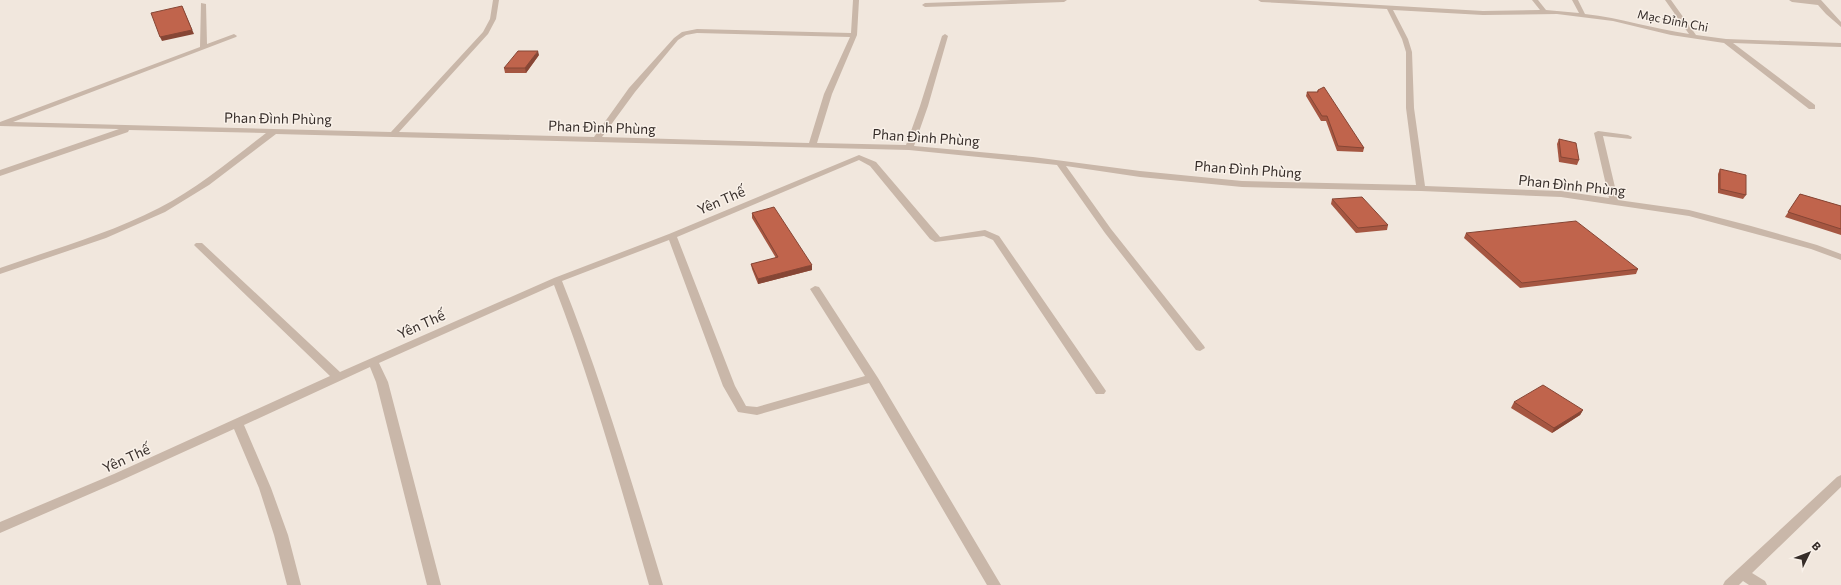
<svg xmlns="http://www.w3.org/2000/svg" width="1841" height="585" font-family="Commissioner,sans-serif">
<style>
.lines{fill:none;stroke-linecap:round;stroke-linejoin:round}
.minor{fill:#c9b7a9;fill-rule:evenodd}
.wall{fill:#a55641}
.shaded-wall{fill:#864635}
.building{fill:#c0644c;stroke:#864635}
.labels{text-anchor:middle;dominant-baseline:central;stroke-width:3;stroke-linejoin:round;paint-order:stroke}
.far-street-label{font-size:12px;fill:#362d29;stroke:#f9f1e9}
.street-label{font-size:14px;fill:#362d29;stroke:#f9f1e9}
</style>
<rect width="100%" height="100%" fill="#f1e7dd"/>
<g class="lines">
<g class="minor">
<path d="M493 0H499L496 19 488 34 399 132 594 137 629 88 674 38 682 32 697 29 851 33 853 0H859L857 35 832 94 817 143 906 145 920 106 942 36 945 34 948 36 928 106 914 146 1033 157 1140 171 1242 181 1416 185 1406 108V52L1402 39 1387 9 1261 2 1258 0H1293L1483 11 1540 10 1532 0H1538L1546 10 1579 13 1572 0H1578L1585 14C1621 18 1654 29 1689 34L1665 0H1671L1696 35 1726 39 1841 43V47L1733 43 1815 105V109H1809L1724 43 1671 35 1613 21 1557 14 1483 15 1393 10 1408 39 1412 52 1414 108 1425 186 1561 191 1609 198 1594 133 1598 131 1628 135 1632 137 1631 139 1603 136 1618 200 1689 210 1751 226 1817 245 1841 254V260L1811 249 1689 216 1561 197 1421 191 1242 187 1140 177 1066 166 1111 229 1204 346 1205 348 1200 351 1196 350 1105 233 1057 165 909 150 276 134 209 185 165 212 106 238 0 274V268C53 249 109 234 159 208 198 188 231 160 266 133L129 130 128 132 0 176V170L119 129 0 126V122L200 47 201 3 206 4 207 44 234 34 237 36 236 37 13 122 391 132 483 32 490 19ZM697 33 850 37 824 94 809 143 602 137 635 92 678 40 686 35Z"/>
<polygon points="1012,0 1067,0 1064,2 925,7 922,5 925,3"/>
<polygon points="1789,0 1821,0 1841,22 1841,27 1826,14 1818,5 1792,2"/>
<path d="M859 155 876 162 940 237 985 230 999 236 1104 388 1106 391 1104 394H1096L993 240 984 236 935 242 930 239 870 166 859 160 677 237 735 386 746 406 757 407 865 376 810 289 815 286 819 287 878 378 1001 585H987L869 383 757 415 738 412 723 386 669 240 562 281C602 381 632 483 663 585H649C620 484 592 383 554 285L379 363 388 382 441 585H427L376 382 370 367 244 425 271 488 288 535 301 585H287L274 535 259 488 234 429 122 480 0 533V522L114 474 330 376 196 247 194 245 196 243H202L340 372 554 278 669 234Z"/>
<polygon points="1841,475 1841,487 1752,573 1765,581 1767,585 1749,585 1743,581 1739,585 1723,585 1725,581 1837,477"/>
</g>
</g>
<g class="wall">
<polygon points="539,55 526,73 505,73 504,68"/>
<polygon points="1318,90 1364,148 1363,152 1337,151 1326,121 1321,121 1306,96 1307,92 1317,92"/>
<polygon points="1559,139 1579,160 1577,165 1559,162 1557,144"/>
<polygon points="1720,169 1746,195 1743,199 1718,193 1718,174"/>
<polygon points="1800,194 1841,206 1841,235 1785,217"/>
<polygon points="1332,199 1388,225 1387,230 1356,233 1331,204"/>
<polygon points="752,213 812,270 758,284 752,269 751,264 776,258 752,218"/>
<polygon points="1466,233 1638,269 1636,274 1520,288 1464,238"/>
<polygon points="1514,402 1583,410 1580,415 1552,433 1511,408"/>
</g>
<g class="shaded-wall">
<polygon points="182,6 194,34 162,41 160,37"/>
<polygon points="538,51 539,55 526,73 525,68"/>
<polygon points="812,265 812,270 758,284 758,279"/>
<polygon points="1583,410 1580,415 1552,433 1554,428"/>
</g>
<g class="building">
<polygon points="182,6 192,30 160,37 151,13"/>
<polygon points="518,51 538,51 525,68 504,68"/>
<polygon points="1324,87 1364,148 1338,146 1327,116 1322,116 1307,92 1318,92 1318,90"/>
<polygon points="1559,139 1576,143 1579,160 1561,157"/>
<polygon points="1720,169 1746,175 1746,195 1720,189"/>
<polygon points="1800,194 1841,206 1841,229 1788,212"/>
<polygon points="1362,197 1388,225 1358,228 1332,199"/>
<polygon points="774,207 812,265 758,279 751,264 778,257 752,213"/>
<polygon points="1576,221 1638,269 1522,283 1466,233"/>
<polygon points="1543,385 1583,410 1554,428 1514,402"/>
</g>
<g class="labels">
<g class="far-street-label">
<text transform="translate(1673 20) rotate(11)">Mạc Đỉnh Chi</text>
</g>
<g class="street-label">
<text transform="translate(278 118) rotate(1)">Phan Đình Phùng</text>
<text transform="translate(602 127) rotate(2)">Phan Đình Phùng</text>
<text transform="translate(926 137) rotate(4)">Phan Đình Phùng</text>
<text transform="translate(1248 169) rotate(4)">Phan Đình Phùng</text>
<text transform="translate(1572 185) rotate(6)">Phan Đình Phùng</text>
<text transform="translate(721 200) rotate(-23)">Yên Thế</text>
<text transform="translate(421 324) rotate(-24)">Yên Thế</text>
<text transform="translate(126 458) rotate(-24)">Yên Thế</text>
</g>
</g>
<g transform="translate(1809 553) rotate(47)" stroke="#f9f1e9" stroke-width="3" paint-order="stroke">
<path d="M0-3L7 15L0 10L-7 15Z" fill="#362d29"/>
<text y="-6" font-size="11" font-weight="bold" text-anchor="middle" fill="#362d29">B</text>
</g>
</svg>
